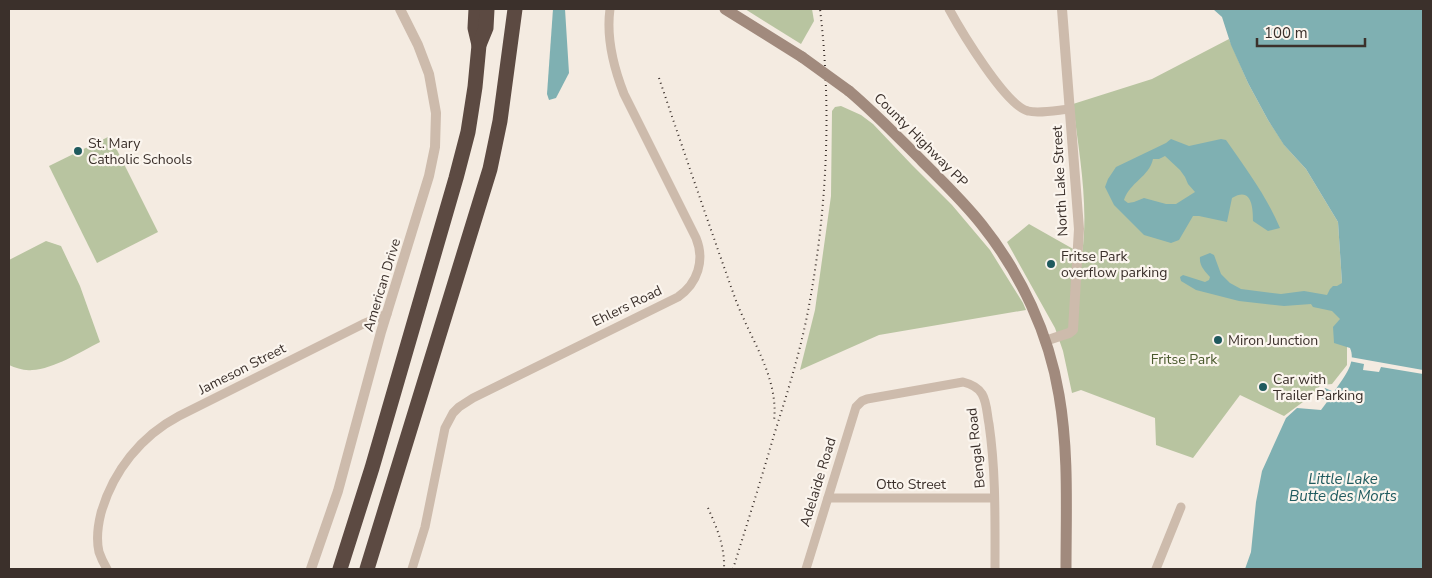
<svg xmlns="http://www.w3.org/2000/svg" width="1432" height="578" font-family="'Nunito Sans',sans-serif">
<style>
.green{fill:#b8c4a0}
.water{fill:#7fb0b2;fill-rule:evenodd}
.pier{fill:#f4ebe1}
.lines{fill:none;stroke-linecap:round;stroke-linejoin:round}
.minor{stroke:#cdbbac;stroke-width:9}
.tertiary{stroke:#cdbbac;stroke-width:10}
.secondary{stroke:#a18a7d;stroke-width:11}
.motorway{stroke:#5c4a42;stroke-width:15}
.rail{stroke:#3b302b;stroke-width:2;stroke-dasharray:1 4;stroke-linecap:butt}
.secondary-bridge{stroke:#a18a7d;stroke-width:11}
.poi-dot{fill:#1f5a5e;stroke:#fbf5ee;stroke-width:2}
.labels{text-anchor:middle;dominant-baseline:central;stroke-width:4.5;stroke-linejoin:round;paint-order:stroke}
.street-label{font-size:14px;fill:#3b302b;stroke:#fbf5ee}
.poi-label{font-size:14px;fill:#3b302b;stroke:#fbf5ee;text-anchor:start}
.park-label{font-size:14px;fill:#4a5a2e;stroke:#fbf5ee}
.water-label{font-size:15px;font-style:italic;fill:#1f5a5e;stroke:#fbf5ee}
</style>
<rect width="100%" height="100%" fill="#f4ebe1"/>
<g class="green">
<polygon points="745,9 812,9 814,21 801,44"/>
<path d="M1229 39 1248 83 1268 120 1285 146 1306 169 1338 222 1342 283 1347 320V365L1332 384 1321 385 1307 399 1284 416 1240 395 1193 458 1156 445 1155 418 1081 390 1072 393 1063 351 1055 328 1007 242 1029 224 1082 254C1089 205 1079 153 1073 104L1152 79Z"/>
<polygon points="841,106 861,115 873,124 912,165 952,205 990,250 1023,303 1026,310 879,335 800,370 815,310 831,196 832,111 835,107"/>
<polygon points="110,136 158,232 97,263 49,166"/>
<path d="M46 241 61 246 80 286 100 342C80 352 54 369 32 370 24 371 16 368 9 365V260Z"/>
</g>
<g class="water">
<polygon points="553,9 565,9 569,73 556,98 549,100 547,94"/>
<path d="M1213 9H1423V569H1245L1251 552 1256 502 1262 471 1286 418 1297 408 1321 410 1327 402 1320 397 1325 388 1334 392C1342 379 1357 364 1350 348L1334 343 1333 327 1340 319 1332 311 1313 307 1311 304 1284 306 1239 301 1196 290 1181 281 1180 277 1183 275 1205 282 1209 280 1210 277C1205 271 1199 266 1200 257L1210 253 1214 255 1221 274 1230 283 1241 289 1281 294 1304 291 1327 295 1330 289 1333 286H1337L1342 283 1338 222 1306 169 1284 145 1268 120 1248 83 1231 45 1222 17Z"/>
<path d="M1171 139 1189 146 1221 139 1226 140C1246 169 1266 195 1280 228L1268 231 1253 221C1253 208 1252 186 1232 198L1227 222 1199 216H1193L1179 240 1171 243 1144 235 1114 205 1105 187 1108 179 1116 167 1166 143ZM1165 156 1180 170 1185 177 1188 184 1195 192 1176 204H1166L1144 198 1134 202 1128 203 1124 200C1130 182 1149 177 1153 159H1159Z"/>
</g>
<polygon class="pier" points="1350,357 1423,370 1423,374 1381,367 1379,372 1363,370 1364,364 1349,361"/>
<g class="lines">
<g class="minor">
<path d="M949 9C961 31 1006 106 1028 111 1039 114 1058 110 1070 109"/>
<polyline points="828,498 994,498"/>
<path d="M107 569C104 564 101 558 99 552 96 539 98 525 101 513 113 471 141 436 179 416L363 324 387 314"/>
<path d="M412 569 425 527 445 428 453 413 459 407 473 398 678 297C698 283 705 260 696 238L624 94C613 66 606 38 610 9"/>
<path d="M806 569 856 407 862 401 867 399 963 382C971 384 978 387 982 394 987 402 987 415 989 424 996 472 995 521 995 569"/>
<polyline points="1156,569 1181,507"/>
</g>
<g class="tertiary">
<polyline points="1045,341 1069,333 1073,330 1079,229 1062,9"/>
<polyline points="311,569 338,491 381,332 429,176 435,147 436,113 429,74 418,45 400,9"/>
</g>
<g class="secondary">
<polyline points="725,9 802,57"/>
<path d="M849 91C875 113 898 137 922 161 943 182 964 202 982 225 1021 274 1049 334 1059 395 1069 452 1066 512 1066 569"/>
</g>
<g class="motorway">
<polyline points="476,9 475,28 479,45"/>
<polyline points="340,569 372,468 456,178 468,132 475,87 479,45 486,28 487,9"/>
<polyline points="367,569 490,169 500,121 515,9"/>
</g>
<g class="rail">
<path d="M659 78C684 152 709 225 735 298 750 339 779 377 774 421"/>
<path d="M708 508C717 528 725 547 724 569"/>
<path d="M733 569C747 524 761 480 774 435 787 394 800 353 808 311 827 211 832 110 820 9"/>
</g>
<polyline class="secondary-bridge" points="802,57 849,91"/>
</g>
<g class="poi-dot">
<circle cx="78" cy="151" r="5"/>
<circle cx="1051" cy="264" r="5"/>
<circle cx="1218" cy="340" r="5"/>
<circle cx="1263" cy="387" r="5"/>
</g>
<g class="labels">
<g class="street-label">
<text transform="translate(921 140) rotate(45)">County Highway PP</text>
<text transform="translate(1060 181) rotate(-93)">North Lake Street</text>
<text transform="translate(382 285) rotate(-73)">American Drive</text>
<text transform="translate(627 306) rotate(-26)">Ehlers Road</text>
<text transform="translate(242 369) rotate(-27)">Jameson Street</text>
<text transform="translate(976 448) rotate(-96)">Bengal Road</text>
<text transform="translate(818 482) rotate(-73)">Adelaide Road</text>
<text x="911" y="484">Otto Street</text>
</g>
<g class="poi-label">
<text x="88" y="143">St. Mary<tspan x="88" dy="16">Catholic Schools</tspan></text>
<text x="1061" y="256">Fritse Park<tspan x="1061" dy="16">overflow parking</tspan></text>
<text x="1228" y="340">Miron Junction</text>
<text x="1273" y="379">Car with<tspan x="1273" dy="16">Trailer Parking</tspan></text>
</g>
<g class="park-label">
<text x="1184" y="359">Fritse Park</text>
</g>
<g class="water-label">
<text x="1343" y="479">Little Lake<tspan x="1343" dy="17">Butte des Morts</tspan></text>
</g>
</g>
<rect width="1432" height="578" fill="none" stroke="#3b302b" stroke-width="20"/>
<path d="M1257 38v8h108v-8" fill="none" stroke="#3b302b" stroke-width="2.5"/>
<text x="1264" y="38" font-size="15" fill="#3b302b" stroke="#fbf5ee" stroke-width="4" paint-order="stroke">100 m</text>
</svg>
